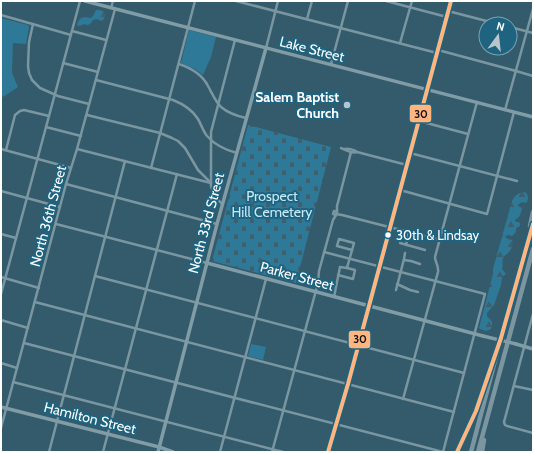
<svg xmlns="http://www.w3.org/2000/svg" width="534" height="453" font-family="Cabin,sans-serif">
<style>
.forest{fill:url(#forest-firs)}
.cemetery{fill:url(#cemetery-stones)}
.park{fill:#2e7997}
.lines{fill:none;stroke-linecap:round;stroke-linejoin:round}
.street{stroke:#7a96a1;stroke-width:2.5}
.secondary{stroke:#809ca6;stroke-width:3.5}
.highway{stroke:#7b96a1;stroke-width:4.5}
.secondary-bridge{stroke:#809ca6;stroke-width:3.5}
.bus-1-casing{stroke:#1e6481;stroke-width:7}
.bus-1{stroke:#ffb580;stroke-width:4}
.poi-dot{fill:#b8c6cb;stroke:#1e6481;stroke-width:1.5}
.bus-dot{fill:#fff;stroke:#1e6481;stroke-width:1.5}
.labels{text-anchor:middle;dominant-baseline:central;stroke-width:4;stroke-linejoin:round;paint-order:stroke}
.bus-label{font-size:13px;fill:#fff;stroke:#1e6481;text-anchor:start}
.street-label{font-size:14px;fill:#fff;stroke:#1e6481}
.poi-label{font-size:14px;font-weight:bold;fill:#fff;stroke:#1e6481;text-anchor:end}
.park-label{font-size:14px;fill:#c7eaf7;stroke:#1e6481}
.line-badge{stroke:#1e6481;stroke-width:1.5}
.pale-badge-label{font-size:11px;text-anchor:middle;font-weight:bold;fill:#111}
</style>
<defs>
<pattern id="forest-firs" width="22" height="20" patternUnits="userSpaceOnUse"><rect width="22" height="20" fill="#2e7997"/><path d="M5 1l3.5 6h-7zM16 11l3.5 6h-7z" fill="#3e606e"/></pattern>
<pattern id="cemetery-stones" width="16" height="16" patternUnits="userSpaceOnUse"><rect width="16" height="16" fill="#2e7997"/><path d="M2 7V4a2 2 0 0 1 4 0v3zM10 15v-3a2 2 0 0 1 4 0v3z" fill="#3e606e"/></pattern>
</defs>
<rect width="100%" height="100%" fill="#345b6b"/>
<g class="forest">
<path d="M96 10H99L103 11 106 15 103 20 102 21 97 19 93 20 91 23 88 25 84 24 79 26 77 25C80 16 83 17 91 18L93 16Z"/>
<path d="M525 192C529 195 529 201 525 203L523 202 520 203 518 205V206L522 208 520 216 515 220 516 222H519L520 224V226L516 228V232L512 236 508 235 506 236 505 237 508 239 512 240C513 245 512 249 508 253 506 255 505 255 503 258 502 261 503 265 502 269L506 274 502 277 501 285 494 305 487 313V316L492 322V325L491 329 486 331 480 329 479 328 493 274V269L512 201C515 195 518 193 525 192Z"/>
</g>
<polygon class="cemetery" points="248,125 331,147 296,283 212,261"/>
<g class="park">
<polygon points="1,18 28,25 29,27 26,44 13,43 12,73 18,87 3,97 1,93"/>
<polygon points="189,30 216,37 211,57 203,75 195,69 181,63"/>
<polygon points="251,344 266,347 263,360 248,356"/>
</g>
<g class="lines">
<g class="street">
<polyline points="236,1 437,53"/>
<polyline points="386,1 447,17"/>
<polyline points="111,8 113,1"/>
<polyline points="448,11 498,24"/>
<polyline points="1,15 71,35"/>
<polyline points="307,19 312,1"/>
<polyline points="33,24 29,42 28,66 29,73 32,80 40,88 58,96 89,104"/>
<polyline points="510,27 533,33"/>
<polyline points="72,31 106,40"/>
<polyline points="400,43 412,1"/>
<polyline points="266,48 278,1"/>
<polyline points="438,50 516,71 533,76"/>
<polyline points="63,63 98,72"/>
<path d="M179 64C191 68 202 74 208 86 212 93 215 101 221 107 228 113 237 116 246 118"/>
<polyline points="331,64 348,1"/>
<path d="M96 80 173 100C183 104 192 109 198 119 201 124 203 131 207 136 215 145 225 150 237 153"/>
<polyline points="505,110 533,9"/>
<polyline points="87,115 160,133 172,138 178,141 185,148 198,170 211,183"/>
<polyline points="419,121 468,134"/>
<polyline points="46,127 81,136"/>
<path d="M341 148C346 150 351 154 357 152"/>
<polyline points="1,149 71,168"/>
<polyline points="77,149 211,183"/>
<path d="M345 149C348 148 355 150 357 152L407 165"/>
<polyline points="6,150 15,115 20,111 24,110 49,116"/>
<polyline points="410,153 517,181"/>
<polyline points="151,168 195,1"/>
<polyline points="66,184 217,224"/>
<polyline points="400,190 487,214 514,112"/>
<polyline points="1,191 60,207"/>
<polyline points="222,204 214,195 211,186 211,132 235,40"/>
<polygon points="334,211 337,212 336,215 333,214"/>
<polyline points="337,212 337,206 351,152"/>
<polyline points="336,214 342,215 440,240"/>
<polyline points="56,224 207,263"/>
<polyline points="1,234 16,238"/>
<polyline points="400,243 425,250"/>
<polyline points="406,245 409,232"/>
<polyline points="404,260 411,261 420,264"/>
<polyline points="338,275 353,279 355,270 347,268"/>
<polyline points="95,276 464,373"/>
<polyline points="1,277 39,288"/>
<polyline points="397,284 410,290 418,292"/>
<polyline points="396,290 404,259 405,253"/>
<polyline points="1,294 80,1"/>
<path d="M334 297 340 267 347 268C349 260 352 251 354 243L339 239 337 246 352 250"/>
<polyline points="35,302 454,412"/>
<polyline points="533,314 504,422 505,425 507,426 533,433"/>
<polyline points="1,320 28,328"/>
<polyline points="24,343 443,452 485,294 324,252"/>
<polyline points="1,363 17,368"/>
<polyline points="13,382 283,452"/>
<polyline points="514,386 533,390"/>
<path d="M403 399 438 272C439 266 435 262 435 257L477 102"/>
<polyline points="1,428 66,184 77,149 115,9"/>
<polyline points="49,452 125,161"/>
<polyline points="103,452 177,174"/>
<polyline points="220,452 266,279"/>
<polyline points="272,452 318,283 319,271 333,220 336,215"/>
</g>
<g class="secondary">
<polyline points="85,1 533,117"/>
<polyline points="207,263 483,336"/>
<polyline points="516,344 533,349"/>
<polyline points="1,407 159,447 173,452"/>
<polyline points="158,452 217,224 266,48"/>
<polyline points="328,452 348,384 451,1"/>
</g>
<g class="highway">
<polyline points="530,226 533,212"/>
<polyline points="457,452 474,414 489,372"/>
<polyline points="471,452 501,338 533,224"/>
<polyline points="478,452 533,249"/>
<polyline points="482,452 484,440"/>
</g>
<polyline class="secondary-bridge" points="483,336 516,344"/>
<defs>
<g id="bus-1">
<polyline points="328,452 348,384 451,1"/>
<polyline points="457,452 476,411 501,338 533,224"/>
</g>
</defs>
<use href="#bus-1" class="bus-1-casing"/>
<use href="#bus-1" class="bus-1"/>
</g>
<circle class="poi-dot" cx="347" cy="105" r="4"/>
<circle class="bus-dot" cx="388" cy="235" r="3.5"/>
<g class="labels">
<g class="bus-label">
<text x="396" y="235">30th &amp; Lindsay</text>
</g>
<g class="street-label">
<text transform="translate(312 49) rotate(14)">Lake Street</text>
<text transform="translate(48 216) rotate(-75)">North 36th Street</text>
<text transform="translate(206 223) rotate(-75)">North 33rd Street</text>
<text transform="translate(297 276) rotate(15)">Parker Street</text>
<text transform="translate(90 418) rotate(14)">Hamilton Street</text>
</g>
<g class="poi-label">
<text x="339" y="97">Salem Baptist<tspan x="339" dy="16">Church</tspan></text>
</g>
<g class="park-label">
<text x="272" y="196">Prospect<tspan x="272" dy="16">Hill Cemetery</tspan></text>
</g>
</g>
<g class="line-badge">
<rect x="409" y="104" width="23" height="19" rx="4" fill="#ffb580"/>
<rect x="348" y="330" width="23" height="19" rx="4" fill="#ffb580"/>
</g>
<g class="pale-badge-label">
<text x="421" y="118">30</text>
<text x="360" y="343">30</text>
</g>
<rect width="534" height="453" fill="none" stroke="#ffffff" stroke-width="4"/>
<g transform="translate(498 36) rotate(15)"><circle r="19" fill="#1e6481" stroke="#78a2b3"/>
<path d="M0-3L7 15L0 10L-7 15Z" fill="#b8c6cb"/>
<text y="-6" font-size="11" font-weight="bold" text-anchor="middle" fill="#ffffff">N</text>
</g>
</svg>
